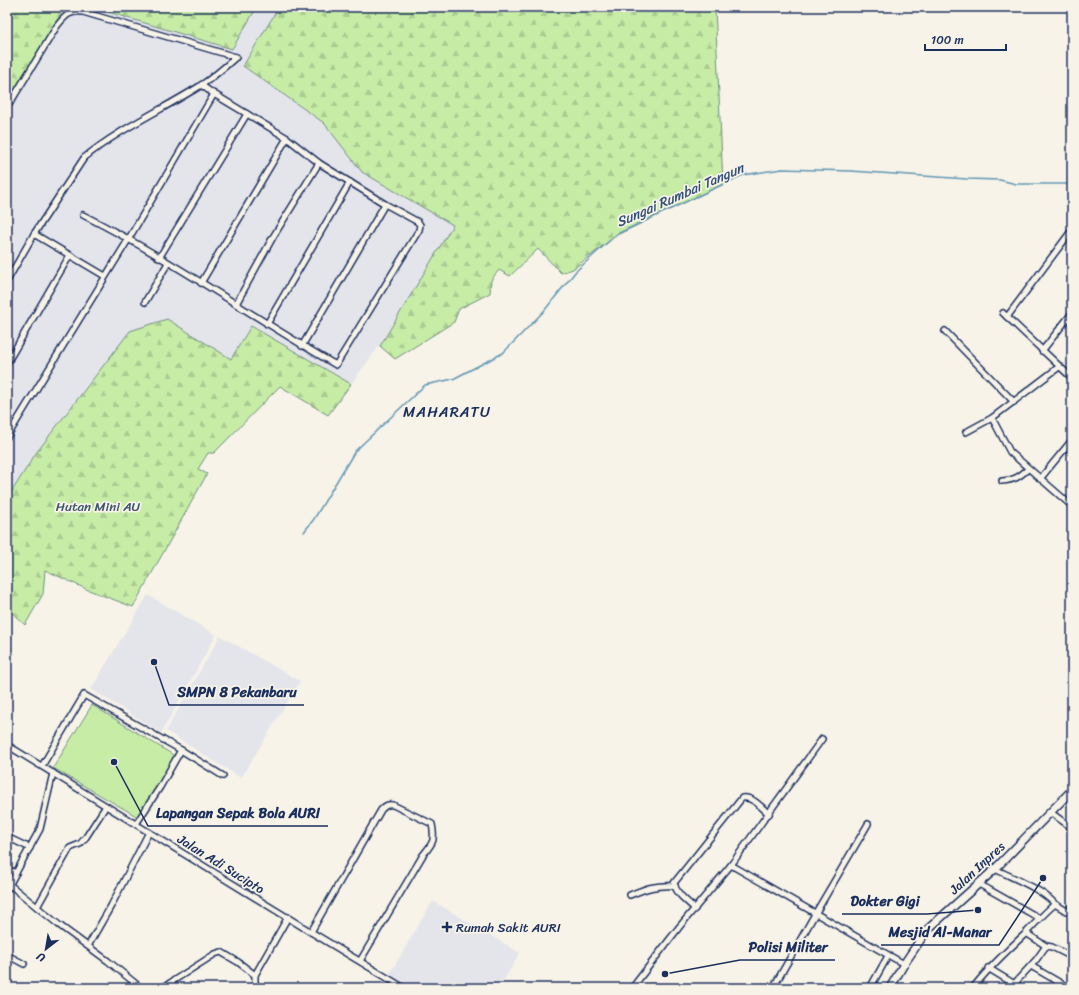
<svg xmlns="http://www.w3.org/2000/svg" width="1079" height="995" font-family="Sriracha,sans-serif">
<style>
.built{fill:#e4e4eb}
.forest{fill:url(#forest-firs);stroke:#718e82}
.pitch{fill:#c7eca6;stroke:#718e82}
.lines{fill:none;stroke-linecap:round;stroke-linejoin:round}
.stream{stroke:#6096b4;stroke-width:1.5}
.minor-casing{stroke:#1b2f5e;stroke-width:8}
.major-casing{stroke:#1b2f5e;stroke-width:10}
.minor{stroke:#f7f3e8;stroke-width:5}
.major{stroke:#f7f3e8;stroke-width:7}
.poi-dot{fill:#1b2f5e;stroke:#f7f3e8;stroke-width:1.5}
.labels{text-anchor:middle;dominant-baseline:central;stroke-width:3.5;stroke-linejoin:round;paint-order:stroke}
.park-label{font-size:13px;fill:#3d556c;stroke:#f7f3e8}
.street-label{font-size:13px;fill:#1b2f5e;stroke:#f7f3e8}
.poi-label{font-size:13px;fill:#1b2f5e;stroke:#f7f3e8;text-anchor:start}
.water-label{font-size:14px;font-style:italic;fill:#32517b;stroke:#f7f3e8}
.quarter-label{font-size:15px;letter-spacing:1px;fill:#1b2f5e;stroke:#f7f3e8}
.leader{fill:none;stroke:#1b2f5e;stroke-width:1.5}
.callout-dot{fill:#1b2f5e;stroke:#f7f3e8;stroke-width:1.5}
.callout-label{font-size:14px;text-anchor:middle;font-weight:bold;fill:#1b2f5e;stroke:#f7f3e8;stroke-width:3.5;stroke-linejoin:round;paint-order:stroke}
</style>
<defs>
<pattern id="forest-firs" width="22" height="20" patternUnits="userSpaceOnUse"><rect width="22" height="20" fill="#c7eca6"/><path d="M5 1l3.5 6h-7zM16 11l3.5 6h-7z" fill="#aacb91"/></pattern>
</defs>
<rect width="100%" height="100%" fill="#f7f3e8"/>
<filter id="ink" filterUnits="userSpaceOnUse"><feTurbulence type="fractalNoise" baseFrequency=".025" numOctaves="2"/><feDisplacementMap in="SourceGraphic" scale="8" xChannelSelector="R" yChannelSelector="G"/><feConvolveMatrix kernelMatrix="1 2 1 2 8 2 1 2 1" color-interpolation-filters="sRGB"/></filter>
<g filter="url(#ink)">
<g class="built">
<polygon points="7,7 715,7 723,184 617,235 573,269 561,273 538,249 510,276 499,270 491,280 490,293 459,309 454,322 395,359 379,346 328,415 280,386 214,453 208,453 198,468 207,474 133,607 86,589 45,570 43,594 25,625 7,608"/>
<polygon points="148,595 216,635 161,733 91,689"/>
<polygon points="220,636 300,681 241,778 166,731"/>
<polygon points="433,901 520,953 499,988 411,988 389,975"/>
</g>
<g class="forest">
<polygon points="7,7 65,7 7,101"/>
<polygon points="91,7 257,7 232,49"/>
<polygon points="279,7 715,7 723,184 617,235 573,269 561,273 538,249 510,276 499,270 491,280 490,293 459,309 454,322 395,359 380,346 453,225 362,172 324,123 243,66"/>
<polygon points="167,319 231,359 251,326 351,384 328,415 280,386 214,453 208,453 198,469 207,474 133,607 86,589 45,570 43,594 25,625 7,608 7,499 36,453 130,331"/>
</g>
<polygon class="pitch" points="92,705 175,756 138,817 53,768"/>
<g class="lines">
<polyline class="stream" points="304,532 314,519 355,451 425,385 453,379 503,353 544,311 576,271 617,234 743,175 782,169 851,171 967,179 1000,180 1016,184 1072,184"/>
<defs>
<g id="minor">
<path d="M7 108 57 26C65 16 70 10 83 12L236 57"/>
<path d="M83 215C171 259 251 316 336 365L419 230 420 225 418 222 385 204 319 163 287 138 214 94 201 85"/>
<polyline points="34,234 105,276"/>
<polyline points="159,258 247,114"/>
<path d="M7 281 34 234 84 158C119 129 162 110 200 86 212 78 225 67 236 57"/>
<polyline points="201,283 287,138"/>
<polyline points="145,302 168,263"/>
<polyline points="236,304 273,237 319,163"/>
<polyline points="1003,313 1072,378"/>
<polyline points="1007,317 1072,230"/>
<polyline points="267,324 350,182"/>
<polyline points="945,331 1014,402"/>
<polyline points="302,346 385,204"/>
<polyline points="1042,351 1072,313"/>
<polyline points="7,363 70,255"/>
<polyline points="992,418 1010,452 1072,506"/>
<polyline points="966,432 992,418 1059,367"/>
<polyline points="7,437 128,240 214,94"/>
<polyline points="1040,479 1072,440"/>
<path d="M1002 481C1015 480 1019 477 1028 469"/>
<polyline points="7,745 311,932 404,988"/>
<polyline points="42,766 84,695 181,750 223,776"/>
<polyline points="1050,812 1072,828"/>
<polyline points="136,824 160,787 181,750"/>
<polyline points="7,837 30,848"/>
<polyline points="731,865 904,964"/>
<polyline points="7,869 16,873"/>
<path d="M995 869C1015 879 1040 888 1055 904"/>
<polyline points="979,884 1039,918"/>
<polyline points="10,885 59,925 108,961 141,988"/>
<polyline points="7,889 40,829 53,773"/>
<path d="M630 895C647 888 655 885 675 886"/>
<polyline points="37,907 70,848 80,844 86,837 106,806"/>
<path d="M695 909C687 901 676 894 674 883L742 798C753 796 762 808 769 814"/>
<path d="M311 932 381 810C385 806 387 804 393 805L432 824C435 840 434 842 423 855L360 961"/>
<polyline points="1026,933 1046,946 1052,947 1072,957"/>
<polyline points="88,946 111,906 149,832"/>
<polyline points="7,955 24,964"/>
<polyline points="1031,966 1069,988"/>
<polyline points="988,968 1021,988"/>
<polyline points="255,975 255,983 259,988"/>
<polyline points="1014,984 1036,960 1046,946"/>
<polyline points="162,988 215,954 221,952 238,962 255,975 288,917"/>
<polyline points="632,988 680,926 731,865 822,739"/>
<polyline points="647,988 652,987 656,988"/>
<polyline points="773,988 815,914 868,824"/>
<polyline points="870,988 888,956"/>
<path d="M973 988C988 968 1006 952 1024 935 1035 924 1043 914 1055 904L1068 912 1072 906"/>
</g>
<polyline id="major" points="890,988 904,964 927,930 995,869 1072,790"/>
</defs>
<use href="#minor" class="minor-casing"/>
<use href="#major" class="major-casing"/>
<use href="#minor" class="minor"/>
<use href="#major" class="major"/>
</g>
</g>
<path class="poi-dot" d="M445 921h4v4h4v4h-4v4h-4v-4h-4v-4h4z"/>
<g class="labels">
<g class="park-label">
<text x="98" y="506">Hutan Mini AU</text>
</g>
<g class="street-label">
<text transform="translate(221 864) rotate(32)">Jalan Adi Sucipto</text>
<text transform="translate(977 868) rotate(-43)">Jalan Inpres</text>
</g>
<g class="poi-label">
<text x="456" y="927">Rumah Sakit AURI</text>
</g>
<g class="water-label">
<text transform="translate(680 195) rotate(-24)">Sungai Rumbai Tangun</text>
</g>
<g class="quarter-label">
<text x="447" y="412">MAHARATU</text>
</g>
</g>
<path class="leader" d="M154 662L169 705H304M114 762L148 826H328M978 910L927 914H842M1043 878L999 945H881M665 974L740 960H835"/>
<g class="callout-dot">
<circle cx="154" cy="662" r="4"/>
<circle cx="114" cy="762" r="4"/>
<circle cx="978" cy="910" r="4"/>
<circle cx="1043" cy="878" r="4"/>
<circle cx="665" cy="974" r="4"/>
</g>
<g class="callout-label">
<text x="237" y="697">SMPN 8 Pekanbaru</text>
<text x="238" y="818">Lapangan Sepak Bola AURI</text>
<text x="885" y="906">Dokter Gigi</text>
<text x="940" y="937">Mesjid Al-Manar</text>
<text x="788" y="952">Polisi Militer</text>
</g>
<rect width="1079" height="995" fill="none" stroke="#f7f3e8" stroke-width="24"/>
<rect x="12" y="12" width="1055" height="971" fill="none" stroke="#1b2f5e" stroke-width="1.5" filter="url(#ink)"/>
<g transform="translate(46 949) rotate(211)" stroke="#f7f3e8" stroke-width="3" paint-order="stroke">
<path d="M0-3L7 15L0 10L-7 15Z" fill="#1b2f5e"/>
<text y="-6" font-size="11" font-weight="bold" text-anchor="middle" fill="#1b2f5e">U</text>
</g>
<path d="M925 44v6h81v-6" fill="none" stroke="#1b2f5e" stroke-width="2"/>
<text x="931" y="44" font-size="12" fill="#1b2f5e" stroke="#f7f3e8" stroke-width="3" paint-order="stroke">100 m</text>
</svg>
